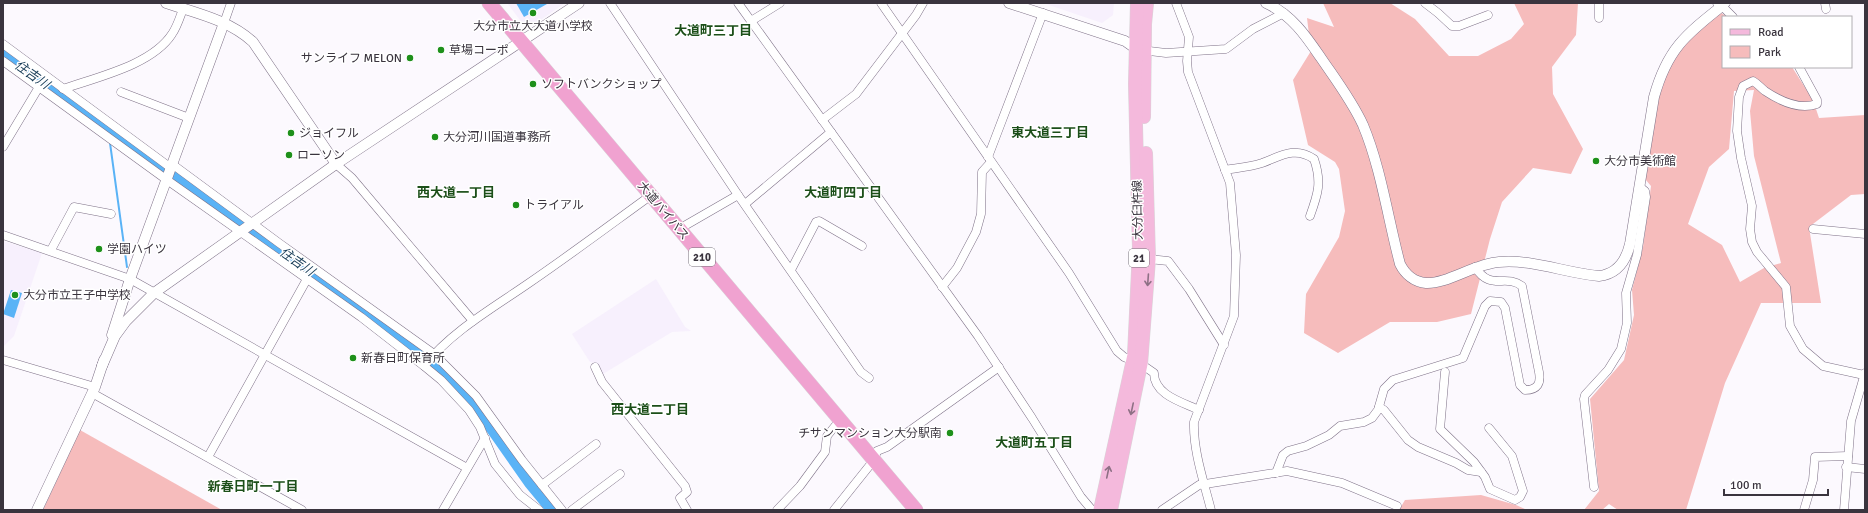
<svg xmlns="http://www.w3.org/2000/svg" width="1868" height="513" font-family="Signika,'Noto Sans JP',sans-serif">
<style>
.built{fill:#f7f0fd}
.green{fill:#f6bcbc;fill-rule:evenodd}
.water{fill:#5ab3f6}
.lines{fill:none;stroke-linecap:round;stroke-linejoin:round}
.stream{stroke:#5ab3f6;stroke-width:2}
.river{stroke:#5ab3f6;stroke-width:13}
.minor-casing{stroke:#7f7288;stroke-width:9}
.tertiary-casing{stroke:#7f7288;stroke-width:11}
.primary-casing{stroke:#d8d6d8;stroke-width:14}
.trunk-casing{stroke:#d8d6d8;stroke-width:15}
.minor{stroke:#fff;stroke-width:8}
.tertiary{stroke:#fff;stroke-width:10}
.primary{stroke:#f4b9dc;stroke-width:13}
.trunk{stroke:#f0a2d0;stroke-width:14}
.oneway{stroke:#8e7085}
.poi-dot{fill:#1e901a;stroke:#fff;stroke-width:1.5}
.labels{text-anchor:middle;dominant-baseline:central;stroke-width:3;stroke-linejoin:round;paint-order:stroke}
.shield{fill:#fff;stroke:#757178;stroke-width:1}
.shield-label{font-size:11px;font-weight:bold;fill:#3a343e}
.poi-label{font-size:12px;fill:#3a343e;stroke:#fff;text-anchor:start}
.street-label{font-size:12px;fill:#3a343e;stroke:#fff}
.neighbourhood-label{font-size:13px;font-weight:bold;fill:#1c4f19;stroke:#fff}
.water-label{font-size:13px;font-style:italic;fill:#163b56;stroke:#fff}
</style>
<rect width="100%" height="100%" fill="#fcf9fe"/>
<g class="built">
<polygon points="507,3 565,3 535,24 523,24"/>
<polygon points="1043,3 1114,3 1113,15 1102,23"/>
<polygon points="3,241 42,253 14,336 3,347"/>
<polygon points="656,279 685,327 691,331 672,332 603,374 596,363 590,362 572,334"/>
</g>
<g class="green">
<polygon points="1323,3 1390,3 1415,19 1449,56 1478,56 1511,39 1524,24 1514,3 1578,3 1576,35 1552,67 1553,94 1583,149 1571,174 1533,168 1502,202 1490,239 1471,314 1437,322 1390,322 1338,353 1304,333 1306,294 1339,237 1345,211 1339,169 1335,162 1308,145 1293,80 1311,51 1307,18 1334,27"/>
<path d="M1720 12 1727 17H1723V67H1792L1813 100 1819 118 1865 115V194L1851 195 1809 227 1821 303H1761L1725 383 1686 510H1618L1609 504 1602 510H1584L1599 491 1590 399 1624 360 1634 315 1632 290 1643 247 1651 186 1645 179C1651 137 1652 76 1682 44 1694 33 1707 23 1720 12ZM1754 90 1750 111 1754 156 1781 263 1764 268 1740 282 1722 245 1688 224 1709 167 1729 149 1734 91Z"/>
<polygon points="80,430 222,510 43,510"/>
<polygon points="1481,495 1516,505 1527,510 1399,510 1405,500"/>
</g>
<g class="water">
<polygon points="516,3 546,3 547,4 524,17"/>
<polygon points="11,290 22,293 14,318 3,314"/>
</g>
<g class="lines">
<g class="stream">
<polyline points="109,130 109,133"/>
<polyline points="110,143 127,267"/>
</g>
<polyline class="river" points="3,54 99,124 392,330 432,362 470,399 483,415 530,482 553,510"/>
<defs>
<g id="minor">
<polyline points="610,3 738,195 861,372 869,378"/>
<polyline points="738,3 978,336 1032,418 1081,497 1092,510"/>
<path d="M881 3 1069 273 1117 351 1124 357 1141 364 1154 373C1154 395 1182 402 1199 410"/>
<path d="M1176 3 1189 37 1187 61 1188 72 1230 183 1236 255 1234 316 1194 422C1193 451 1204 482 1211 510"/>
<polyline points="1425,3 1438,13 1452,26 1459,26 1488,15"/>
<polyline points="1599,3 1599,18"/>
<polyline points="1726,3 1722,6 1733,17"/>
<polyline points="1825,3 1826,9"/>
<polyline points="751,21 780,3"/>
<polyline points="224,23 231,3"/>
<polyline points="3,44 171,168"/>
<polyline points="1141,50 1166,53 1226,49 1253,29 1284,13"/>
<polyline points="3,61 167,180 361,317 424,366 441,380 469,410 480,427 495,464 520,495 539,510"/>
<path d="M1799 67 1817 100V104C1800 110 1780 101 1765 91 1761 88 1758 84 1753 81L1743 86 1739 97 1737 131 1741 158 1752 206 1750 229 1752 242 1757 252 1786 287 1790 326 1803 349 1823 366 1864 375"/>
<path d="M63 89C97 77 152 65 172 34 177 27 180 17 183 9"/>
<polyline points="121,92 189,118"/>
<polyline points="822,120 856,94 916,15 923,3"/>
<polyline points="3,147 39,87"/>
<polyline points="988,157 1043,13"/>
<polyline points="172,164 279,243 434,354 476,396 522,460 562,510"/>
<polyline points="336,164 352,178 473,321"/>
<path d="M1225 170C1237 168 1250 167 1262 163 1281 156 1295 146 1314 159 1322 182 1318 194 1310 216"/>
<polyline points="745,204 831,132"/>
<polyline points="686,225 738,195"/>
<polyline points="1813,229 1865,234"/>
<polyline points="3,235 130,279 467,468"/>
<polyline points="51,250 74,207 111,214"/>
<polyline points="1149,259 1168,261 1189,289 1224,345"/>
<polyline points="791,270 816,222 819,221 862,246"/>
<polyline points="942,287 957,268 976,232 981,214 982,172 991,162"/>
<polyline points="3,360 95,387"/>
<path d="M424 366C452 331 493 308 529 283 570 255 610 225 650 196"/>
<polyline points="595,367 602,382 685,486 687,492 680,498 687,510"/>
<polyline points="1445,372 1440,429 1474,462 1485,477 1490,489 1515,500 1520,497 1523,491 1512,456 1489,428"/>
<polyline points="92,393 302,510"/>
<polyline points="1379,407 1384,410 1408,440 1418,447 1456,463 1468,470 1481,472"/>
<polyline points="208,457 307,279"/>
<polyline points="1846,467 1865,469"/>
<path d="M1276 473 1283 455 1288 451 1306 446 1329 435 1340 426 1364 422 1372 418 1378 410 1384 389 1393 380 1463 358 1485 306 1490 301 1501 302 1505 308 1520 385 1525 390C1538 390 1541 383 1539 372L1522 286C1505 273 1491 292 1475 267"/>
<polyline points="542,485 596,444"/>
<polyline points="1594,487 1584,399 1585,395 1608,370 1621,349 1627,323 1626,293 1637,255 1646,197 1645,191 1640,187"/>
<polyline points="443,510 485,438"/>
<polyline points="572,510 620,474"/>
<polyline points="777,510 800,486 825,452 827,436 840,420"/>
<polyline points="834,510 874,460 877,451 887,447 999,367"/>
<polyline points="1162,510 1199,485 1287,471 1342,483 1397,506"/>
<polyline points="1804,510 1813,480 1815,457 1848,456"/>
<polyline points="1844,510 1851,421 1865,373"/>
</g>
<g id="tertiary">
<path d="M166 3C196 13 229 20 253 42L336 164"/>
<polyline points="1009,3 1125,41 1135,48"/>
<path d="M1266 3C1292 15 1306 36 1321 58 1336 80 1352 101 1363 125 1381 168 1388 219 1400 264 1405 274 1414 282 1426 283 1447 284 1474 264 1499 262 1533 259 1565 273 1599 276 1617 274 1626 261 1630 244L1654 97C1667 50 1685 35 1722 6L1718 3"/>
<polyline points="112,335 130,279 224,23"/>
<polyline points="102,366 115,336 126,321 154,293 336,164 579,3"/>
<polyline points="37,510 95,387 104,360"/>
</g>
<g id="primary">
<polyline points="1144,117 1145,24 1147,3"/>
<polyline points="1100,510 1134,355 1139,250 1135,84 1137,3"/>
<polyline points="1111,510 1141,364 1149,259 1146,153"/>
</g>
<polyline id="trunk" points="489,3 916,510"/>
</defs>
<use href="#minor" class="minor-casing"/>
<use href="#tertiary" class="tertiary-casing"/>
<use href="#primary" class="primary-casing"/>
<use href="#trunk" class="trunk-casing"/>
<use href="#minor" class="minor"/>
<use href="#tertiary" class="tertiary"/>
<use href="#primary" class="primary"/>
<use href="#trunk" class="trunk"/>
</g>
<defs><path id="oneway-shaft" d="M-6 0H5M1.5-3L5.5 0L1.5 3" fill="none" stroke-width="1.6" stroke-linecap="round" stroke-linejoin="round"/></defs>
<g class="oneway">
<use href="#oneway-shaft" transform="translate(1148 280) rotate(94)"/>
<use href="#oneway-shaft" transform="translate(1132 409) rotate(102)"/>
<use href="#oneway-shaft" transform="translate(1108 472) rotate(-78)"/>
</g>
<g class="poi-dot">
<circle cx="533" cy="13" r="4"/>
<circle cx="441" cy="50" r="4"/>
<circle cx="410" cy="58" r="4"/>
<circle cx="533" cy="84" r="4"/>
<circle cx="291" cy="133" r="4"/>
<circle cx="435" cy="137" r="4"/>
<circle cx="289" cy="155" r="4"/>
<circle cx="1596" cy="161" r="4"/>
<circle cx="516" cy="205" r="4"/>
<circle cx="99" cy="249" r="4"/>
<circle cx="15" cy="295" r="4"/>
<circle cx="353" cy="358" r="4"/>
<circle cx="950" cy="433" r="4"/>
</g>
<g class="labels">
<g class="shield">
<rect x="689" y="248" width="26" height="18" rx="3"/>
<rect x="1129" y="249" width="20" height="18" rx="3"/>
</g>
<g class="shield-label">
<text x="702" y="257">210</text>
<text x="1139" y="258">21</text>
</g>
<g class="poi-label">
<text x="533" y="26" text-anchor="middle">大分市立大大道小学校</text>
<text x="449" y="50">草場コーポ</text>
<text x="402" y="58" text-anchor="end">サンライフ MELON</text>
<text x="541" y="84">ソフトバンクショップ</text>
<text x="299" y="133">ジョイフル</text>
<text x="443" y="137">大分河川国道事務所</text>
<text x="297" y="155">ローソン</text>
<text x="1604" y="161">大分市美術館</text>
<text x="524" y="205">トライアル</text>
<text x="107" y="249">学園ハイツ</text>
<text x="23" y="295">大分市立王子中学校</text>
<text x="361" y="358">新春日町保育所</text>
<text x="942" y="433" text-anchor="end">チサンマンション大分駅南</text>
</g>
<g class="street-label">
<text transform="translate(1138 210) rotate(-91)">大分臼杵線</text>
<text transform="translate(663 211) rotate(50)">大道バイパス</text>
</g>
<g class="neighbourhood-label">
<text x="713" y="31">大道町三丁目</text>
<text x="1050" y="133">東大道三丁目</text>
<text x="456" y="193">西大道一丁目</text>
<text x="843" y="193">大道町四丁目</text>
<text x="650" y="410">西大道二丁目</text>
<text x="1034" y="443">大道町五丁目</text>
<text x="253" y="487">新春日町一丁目</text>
</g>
<g class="water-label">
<text transform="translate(32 75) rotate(35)">住吉川</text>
<text transform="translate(297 262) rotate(35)">住吉川</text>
</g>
</g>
<rect width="1868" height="513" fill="none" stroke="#3a343e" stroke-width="8"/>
<rect x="1722" y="16" width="130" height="52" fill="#ffffff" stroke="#b0aeb2"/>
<rect x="1730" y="29" width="20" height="6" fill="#f4b9dc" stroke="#b0aeb2"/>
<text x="1758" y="36" font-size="12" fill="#3a343e">Road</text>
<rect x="1730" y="46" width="20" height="12" fill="#f6bcbc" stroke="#b0aeb2"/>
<text x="1758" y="56" font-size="12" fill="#3a343e">Park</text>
<path d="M1724 489v6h104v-6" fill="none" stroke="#3a343e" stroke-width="2"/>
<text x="1730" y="489" font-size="12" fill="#3a343e" stroke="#ffffff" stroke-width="3" paint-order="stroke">100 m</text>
</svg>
